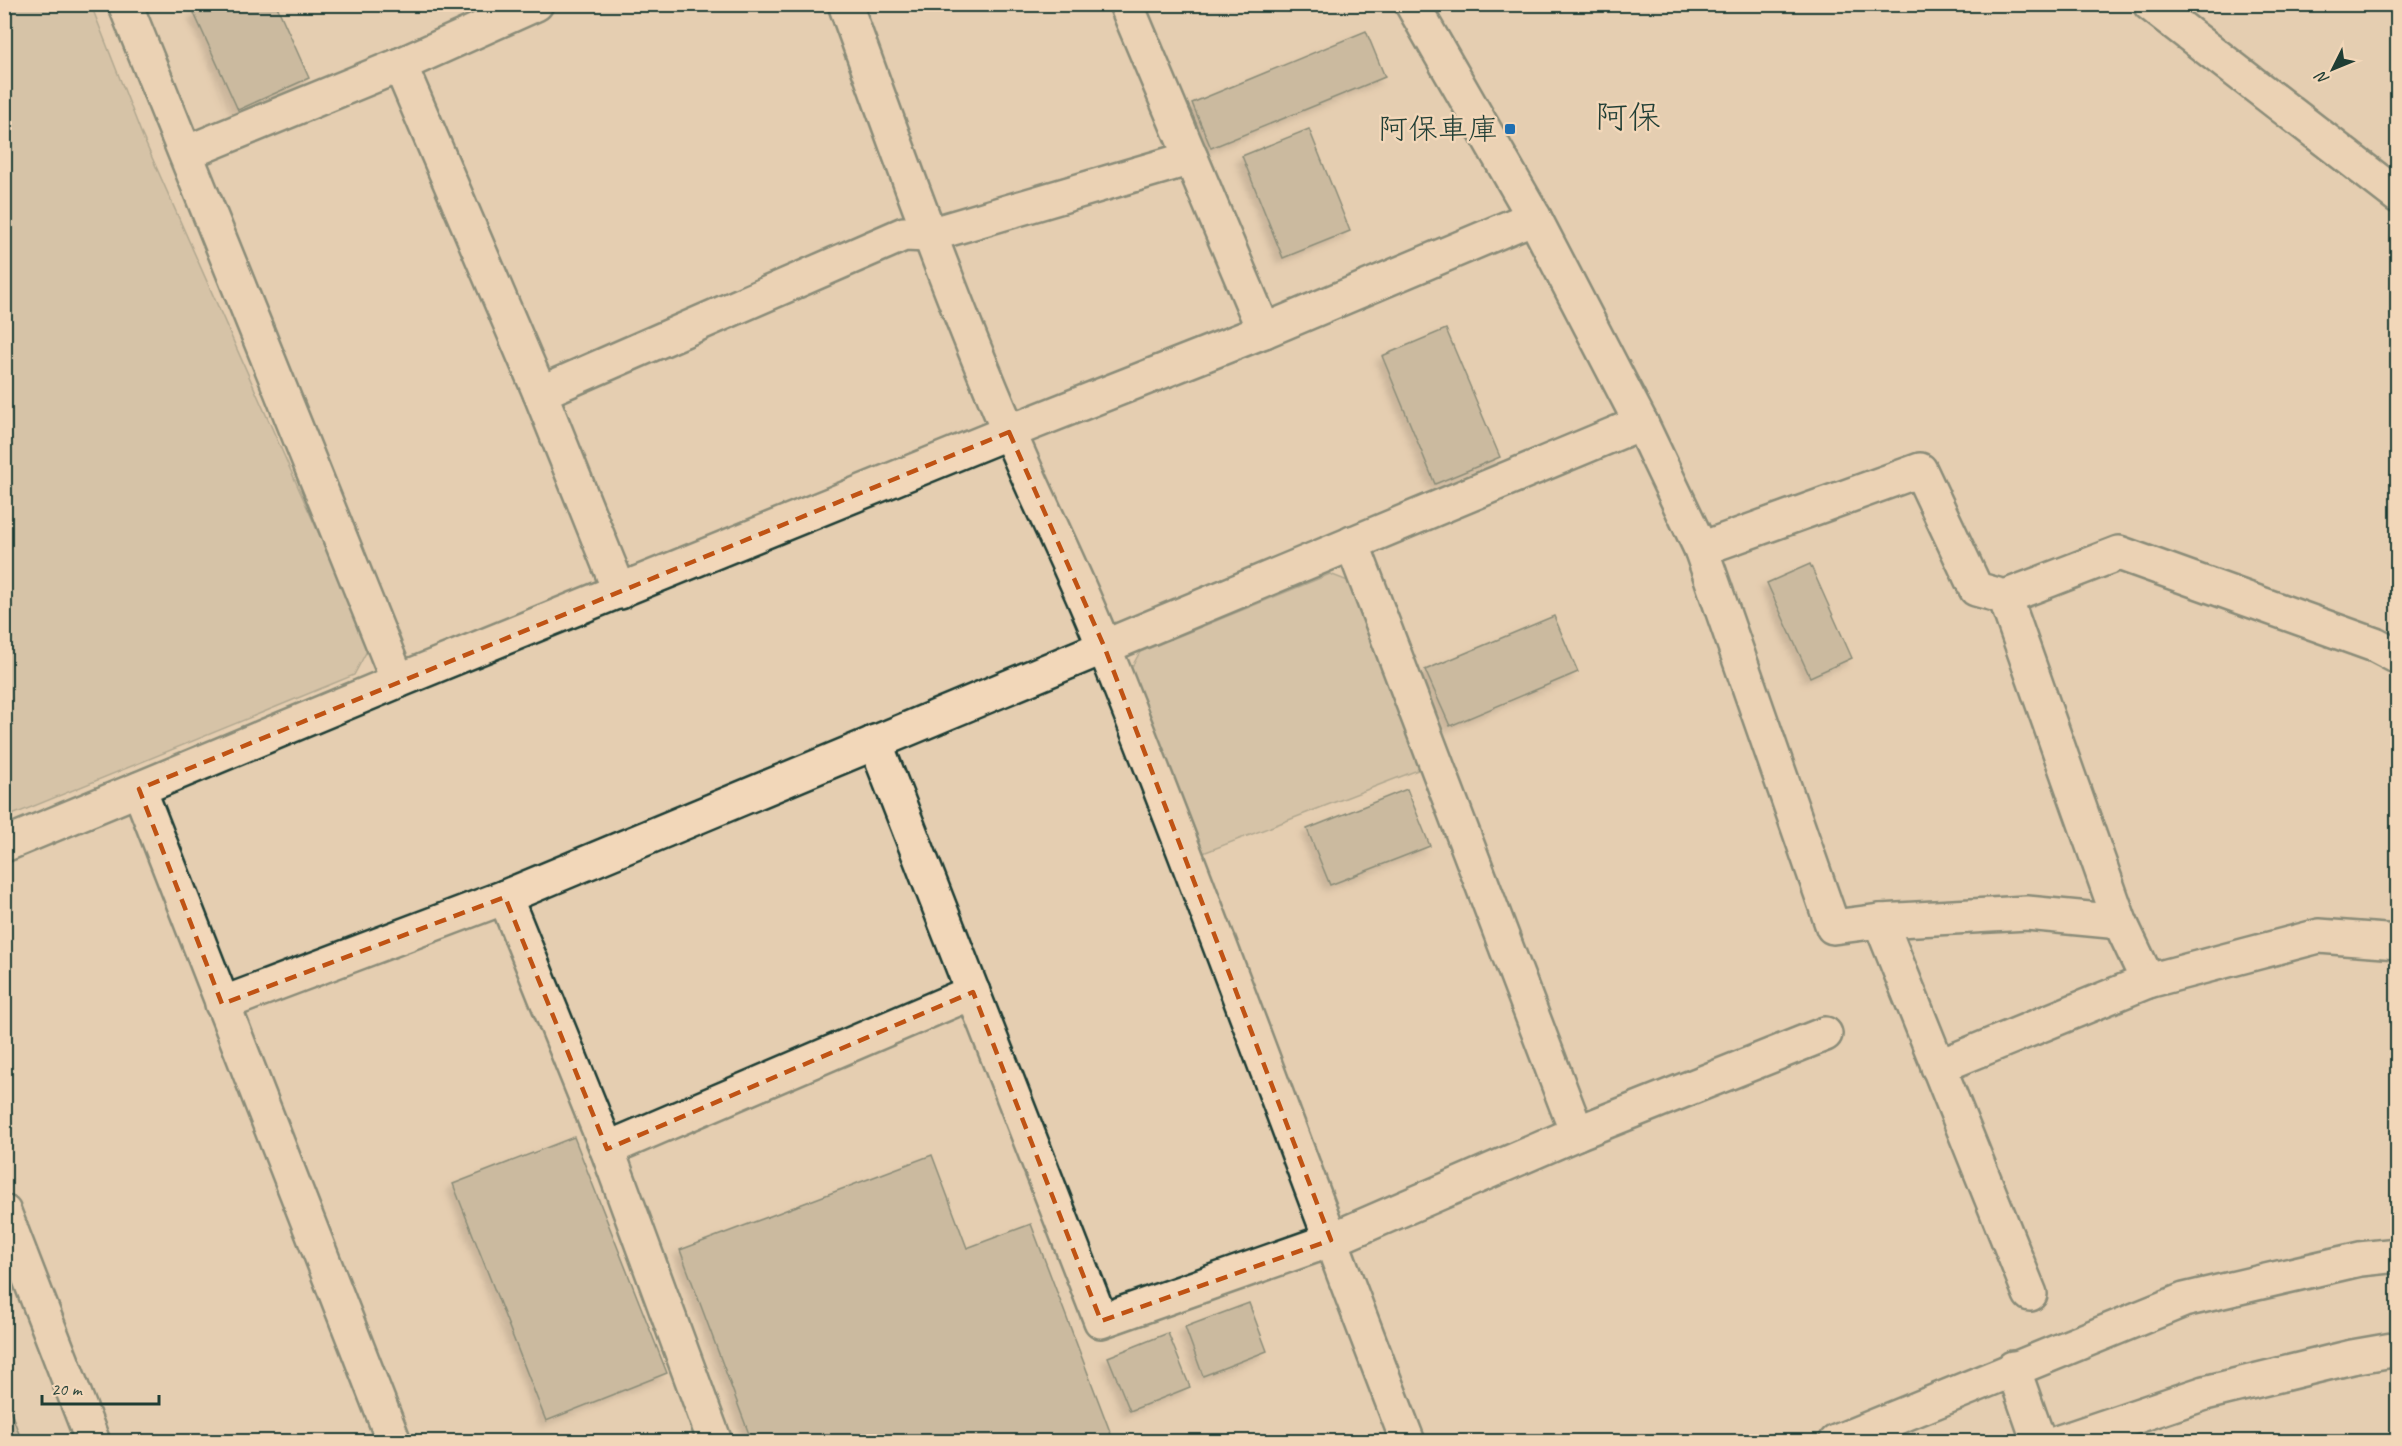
<svg xmlns="http://www.w3.org/2000/svg" width="2402" height="1446" font-family="Caveat,'Klee One',sans-serif">
<style>
.green{fill:#c4b69c;stroke:#727a68;stroke-width:1.5}
.building{fill:#aba38b;stroke:#1f3d34;stroke-width:1.5;filter:url(#shadow)}
.lines{fill:none;stroke-linecap:round;stroke-linejoin:round}
.minor-casing{stroke:#1f3d34;stroke-width:38}
.tertiary-casing{stroke:#1f3d34;stroke-width:38}
.secondary-casing{stroke:#1f3d34;stroke-width:38}
.minor{stroke:#f2d7b9;stroke-width:33}
.tertiary{stroke:#f2d7b9;stroke-width:33}
.secondary{stroke:#f2d7b9;stroke-width:33}
.marked{fill:none;stroke:#c05314;stroke-width:4.5;stroke-dasharray:12 8;stroke-linejoin:round}
.poi-dot{fill:#1f6fb2;stroke:#f2d7b9;stroke-width:2}
.labels{text-anchor:middle;dominant-baseline:central;stroke-width:5;stroke-linejoin:round;paint-order:stroke}
.poi-label{font-size:30px;fill:#1f3d34;stroke:#f2d7b9;text-anchor:end}
.quarter-label{font-size:33px;fill:#1f3d34;stroke:#f2d7b9}
</style>
<defs>
<filter id="shadow"><feDropShadow dx="-5.5" dy="5.5" stdDeviation="3" flood-color="#0004"/></filter>
</defs>
<rect width="100%" height="100%" fill="#e5ceb1"/>
<filter id="ink" filterUnits="userSpaceOnUse"><feTurbulence type="fractalNoise" baseFrequency=".0167" numOctaves="2"/><feDisplacementMap in="SourceGraphic" scale="12" xChannelSelector="R" yChannelSelector="G"/><feConvolveMatrix kernelMatrix="1 2 1 2 8 2 1 2 1" color-interpolation-filters="sRGB"/></filter>
<g filter="url(#ink)">
<g class="green">
<polygon points="5,5 91,5 142,135 369,647 354,675 5,818"/>
<polygon points="1330,574 1353,583 1423,768 1198,855 1129,672 1140,652"/>
</g>
<g class="building">
<polygon points="213,4 276,4 309,78 238,110 194,13"/>
<polygon points="1366,31 1385,77 1211,148 1192,103"/>
<polygon points="1309,129 1350,231 1283,258 1242,156"/>
<polygon points="1446,329 1500,457 1435,484 1382,356"/>
<polygon points="1810,564 1852,658 1810,677 1767,583"/>
<polygon points="1554,616 1578,672 1450,726 1425,670"/>
<polygon points="1407,789 1430,846 1330,885 1307,829"/>
<polygon points="574,1137 667,1373 546,1421 453,1184"/>
<polygon points="932,1155 967,1248 1031,1224 1114,1442 752,1442 680,1250"/>
<polygon points="1249,1303 1267,1351 1203,1376 1185,1327"/>
<polygon points="1168,1333 1190,1387 1130,1411 1108,1357"/>
<polygon points="4,1393 22,1442 4,1442"/>
</g>
<g class="lines">
<defs>
<g id="minor">
<polyline points="125,4 398,681"/>
<path d="M845 4C897 148 949 292 1009 432 1040 506 1077 577 1106 652 1211 913 1306 1179 1408 1442"/>
<polyline points="1126,4 1264,331"/>
<polyline points="1412,4 1534,217 1641,423 1701,549 1833,927 1880,921 2027,913 2120,922"/>
<polyline points="400,65 540,393 620,592"/>
<polyline points="186,153 400,65 536,4"/>
<polyline points="540,393 904,234 929,235 1191,158"/>
<polyline points="1352,543 1577,1133"/>
<polyline points="1701,549 1920,470 1976,589 2005,597 2119,553 2375,645 2398,657"/>
<polyline points="2005,597 2120,922 2148,981"/>
<polyline points="875,742 1101,1321 1331,1240 1577,1133 1825,1034"/>
<polyline points="139,789 394,1442"/>
<polyline points="4,845 398,681 1009,432 1264,331 1534,217"/>
<polyline points="505,897 607,1149 715,1442"/>
<polyline points="1880,921 2030,1294"/>
<polyline points="222,1004 505,897 1641,423"/>
<polyline points="1938,1067 2148,981 2319,936 2398,942"/>
<polyline points="607,1149 973,992"/>
<polyline points="4,1212 93,1442"/>
</g>
<polyline id="tertiary" points="2150,4 2398,196"/>
<g id="secondary">
<polyline points="2013,1368 2039,1442"/>
<polyline points="1836,1442 2184,1300 2360,1259 2398,1255"/>
<polyline points="2060,1442 2205,1393 2352,1357 2398,1349"/>
</g>
</defs>
<use href="#minor" class="minor-casing"/>
<use href="#tertiary" class="tertiary-casing"/>
<use href="#secondary" class="secondary-casing"/>
<use href="#minor" class="minor"/>
<use href="#tertiary" class="tertiary"/>
<use href="#secondary" class="secondary"/>
</g>
</g>
<path d="M0 0H2402V1446H0ZM1009 432 1104 646 1331 1240 1101 1321 973 992 607 1149 505 897 222 1004 139 789Z" fill="#e5ceb1" fill-opacity=".55" fill-rule="evenodd"/>
<path class="marked" d="M1009 432 1104 646 1331 1240 1101 1321 973 992 607 1149 505 897 222 1004 139 789Z"/>
<rect class="poi-dot" x="1504" y="123" width="12" height="12" rx="3"/>
<g class="labels">
<g class="poi-label">
<text x="1498" y="129">阿保車庫</text>
</g>
<g class="quarter-label">
<text x="1628" y="117">阿保</text>
</g>
</g>
<rect width="2402" height="1446" fill="none" stroke="#f2d7b9" stroke-width="24"/>
<rect x="12" y="12" width="2378" height="1422" fill="none" stroke="#1f3d34" stroke-width="2" filter="url(#ink)"/>
<g transform="translate(2333 69) rotate(227)" stroke="#f2d7b9" stroke-width="4.5" paint-order="stroke">
<path d="M0-4.5L10 22L0 15L-10 22Z" fill="#1f3d34"/>
<text y="-9" font-size="16" font-weight="bold" text-anchor="middle" fill="#1f3d34">N</text>
</g>
<path d="M42 1395v9h117v-9" fill="none" stroke="#1f3d34" stroke-width="3"/>
<text x="51" y="1395" font-size="18" fill="#1f3d34" stroke="#f2d7b9" stroke-width="4.5" paint-order="stroke">20 m</text>
</svg>
